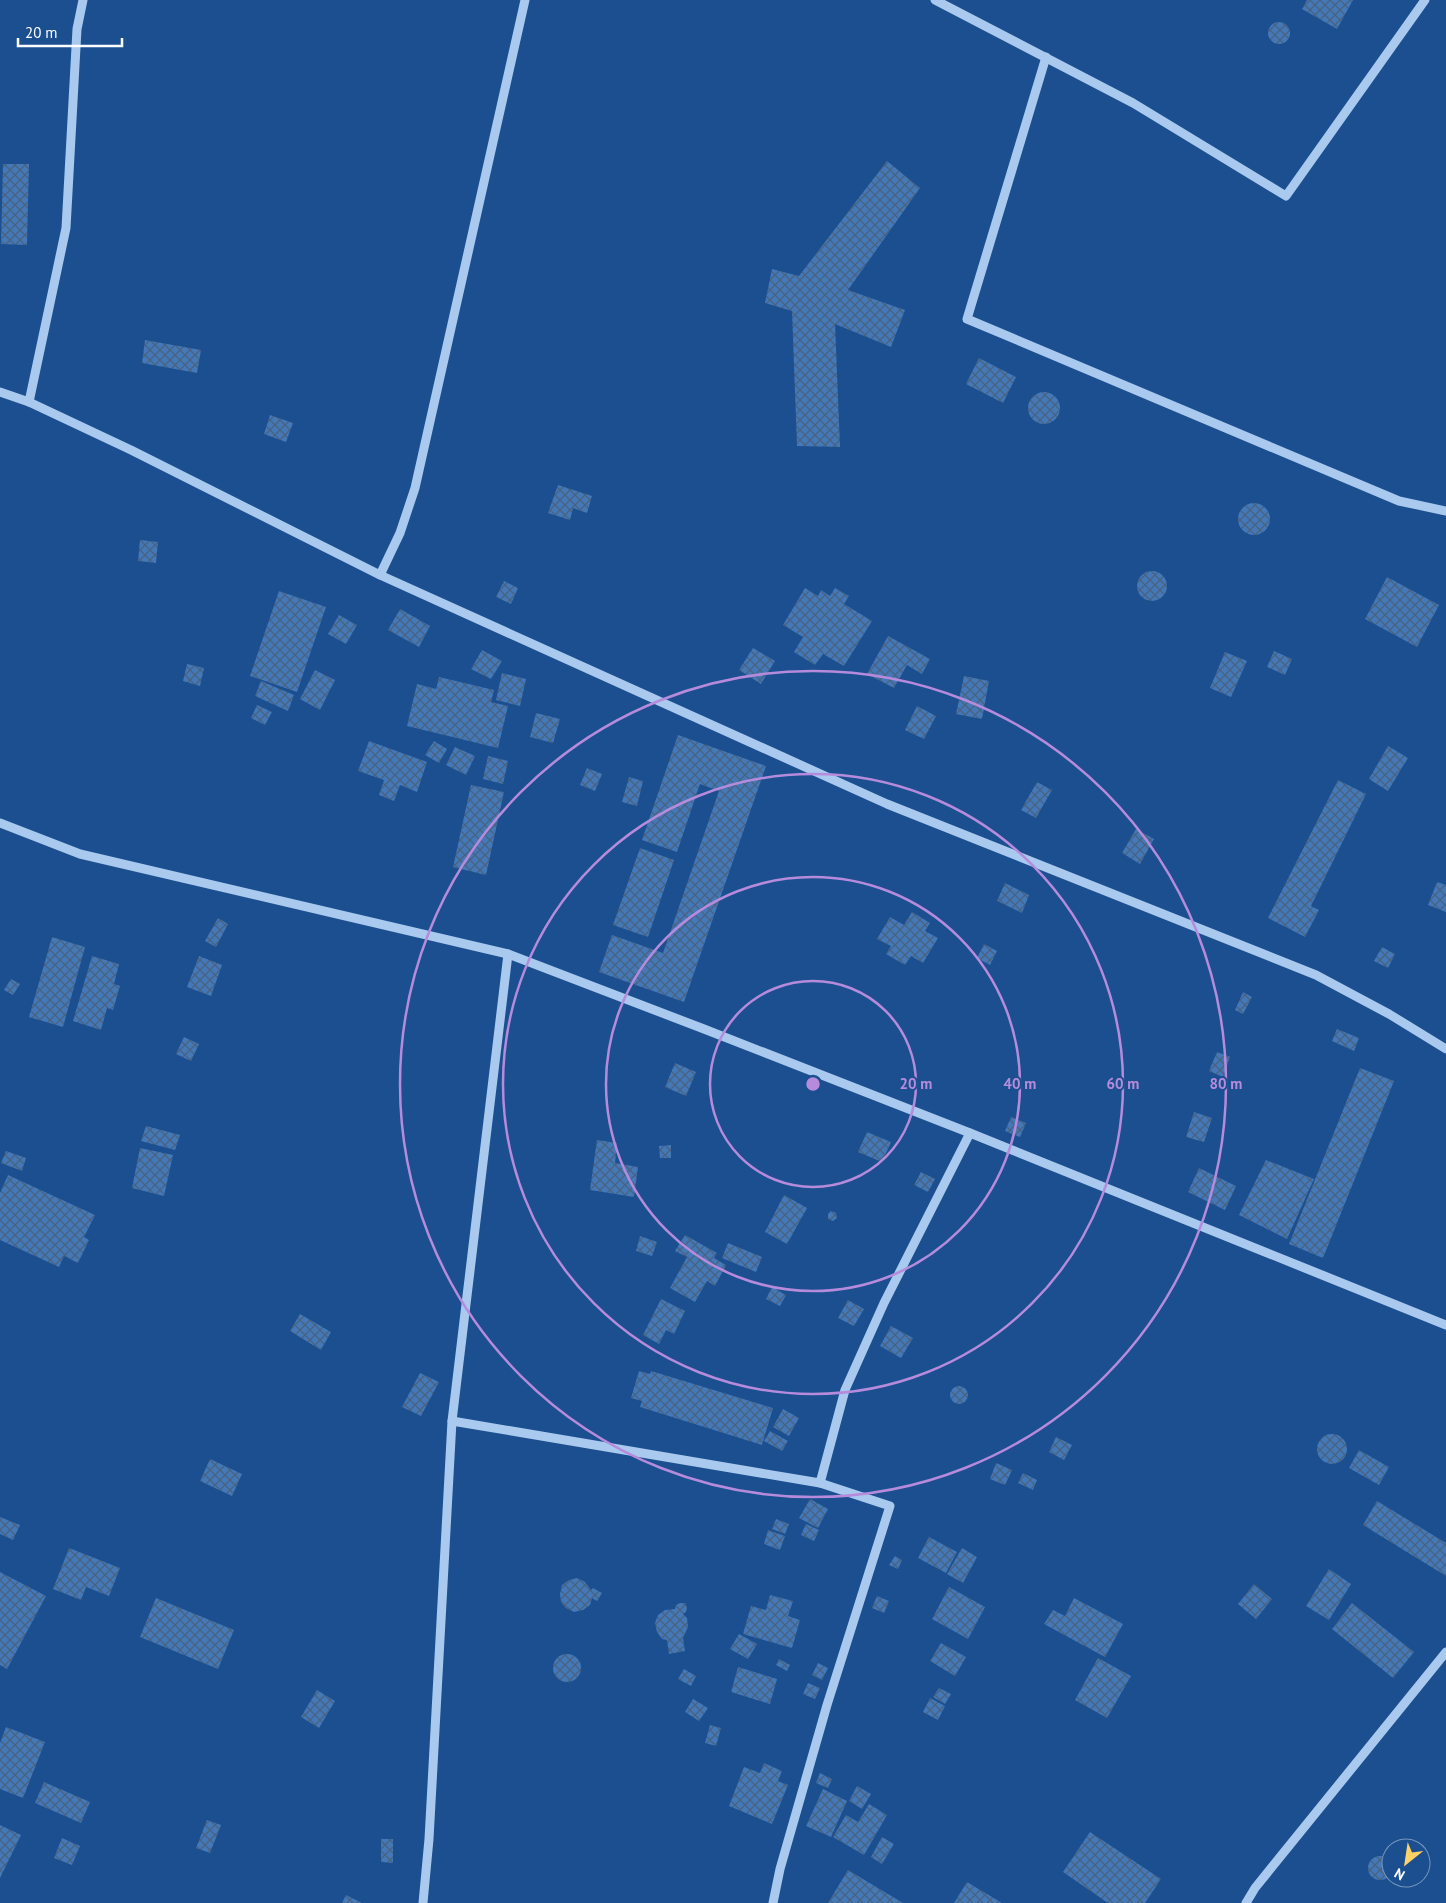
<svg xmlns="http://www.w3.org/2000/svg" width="1446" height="1903" font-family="'PT Sans',sans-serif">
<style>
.building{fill:url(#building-cross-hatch)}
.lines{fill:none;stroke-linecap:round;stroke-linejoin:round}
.minor{stroke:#a9c9ee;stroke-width:9}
.ring{fill:none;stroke:#b68bdc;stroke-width:2.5}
.centre{fill:#b68bdc;stroke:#1b4f8f;stroke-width:2.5}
.ring-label{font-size:15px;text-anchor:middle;font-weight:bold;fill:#b68bdc;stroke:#1b4f8f;stroke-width:4;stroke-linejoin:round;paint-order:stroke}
</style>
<defs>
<pattern id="building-cross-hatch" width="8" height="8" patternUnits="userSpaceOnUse" patternTransform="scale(1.25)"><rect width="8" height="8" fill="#4478b7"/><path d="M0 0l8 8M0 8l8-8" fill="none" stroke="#486282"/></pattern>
</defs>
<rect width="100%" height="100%" fill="#1b4f8f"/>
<g class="building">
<polygon points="1307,0 1353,0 1337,29 1302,9"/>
<circle cx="1279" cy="33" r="11"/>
<polygon points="887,161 920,188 848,290 905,310 891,347 835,324 840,447 797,446 792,311 765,303 772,269 799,276"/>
<polygon points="3,164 29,164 27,245 1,244"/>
<polygon points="145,340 201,350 197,373 142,363"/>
<polygon points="979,358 1016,377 1003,403 966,384"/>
<circle cx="1044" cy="408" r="16"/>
<polygon points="270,415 293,423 286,442 264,434"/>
<polygon points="558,485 592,496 587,513 573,508 570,520 548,513"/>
<circle cx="1254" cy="519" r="16"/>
<polygon points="140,540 158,542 156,563 138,561"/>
<circle cx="1152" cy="586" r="15"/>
<polygon points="1387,577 1439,605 1417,647 1365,619"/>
<polygon points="504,581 518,588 511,604 496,597"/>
<polygon points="805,588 818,596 821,590 830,596 835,588 849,596 844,604 872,621 844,666 823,654 815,665 794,652 803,637 783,625"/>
<polygon points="279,591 326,607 297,692 250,676"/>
<polygon points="400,609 430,626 419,647 388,630"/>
<polygon points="339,615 357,625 346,644 328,634"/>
<polygon points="888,636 930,659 922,674 907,665 894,688 867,674"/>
<polygon points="753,648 775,661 761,684 739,670"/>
<polygon points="482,650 502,661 491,679 471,669"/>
<polygon points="1274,651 1292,659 1285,675 1267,667"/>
<polygon points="1225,652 1247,661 1231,697 1210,688"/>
<polygon points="187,664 204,668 200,686 183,681"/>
<polygon points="315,670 335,680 320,710 300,699"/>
<polygon points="502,673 526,679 520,706 496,700"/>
<polygon points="964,676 989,681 982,719 956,714"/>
<polygon points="439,677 494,690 491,702 508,706 498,748 407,726 417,684 436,689"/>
<polygon points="261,681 294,695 288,711 255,696"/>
<polygon points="257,705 272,712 265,725 251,718"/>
<polygon points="917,706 936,716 924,739 905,730"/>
<polygon points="536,713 560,719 553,743 530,737"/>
<polygon points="678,735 766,766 684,1002 599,972 612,935 663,953 719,791 700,784 677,852 642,840"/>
<polygon points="369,741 427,762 417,792 400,785 394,801 379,795 384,780 358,771"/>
<polygon points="434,741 447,749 439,763 425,755"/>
<polygon points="1388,746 1408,758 1388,791 1369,779"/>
<polygon points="455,747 475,756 466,775 446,765"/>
<polygon points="488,756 508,761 503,784 483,779"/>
<polygon points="587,768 602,774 595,791 580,785"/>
<polygon points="629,777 643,781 637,806 622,802"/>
<polygon points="1338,780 1366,794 1311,906 1319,910 1305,937 1268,918"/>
<polygon points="1037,782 1052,790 1036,818 1021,810"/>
<polygon points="471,785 504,792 486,875 453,867"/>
<polygon points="1136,829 1154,839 1140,864 1122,853"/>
<polygon points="640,848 674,860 648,937 613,925"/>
<polygon points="1437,882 1446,885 1446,912 1428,905"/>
<polygon points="1005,883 1029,895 1022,913 997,901"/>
<polygon points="912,912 930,923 925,931 938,938 923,963 911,956 905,965 886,954 891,946 877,939 890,917 904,925"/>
<polygon points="218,918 228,924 216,947 205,941"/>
<polygon points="52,937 85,947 63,1027 29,1017"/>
<polygon points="984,944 997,951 990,965 977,958"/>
<polygon points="1382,947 1395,954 1388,968 1374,961"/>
<polygon points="92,956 119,964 114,984 120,986 113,1010 107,1008 101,1030 73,1021"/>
<polygon points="199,956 222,965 211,996 187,987"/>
<polygon points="11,979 20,984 13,995 4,990"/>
<polygon points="1243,992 1252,997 1243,1014 1235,1010"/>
<polygon points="1337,1029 1359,1038 1354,1051 1332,1041"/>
<polygon points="184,1037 199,1044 191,1061 176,1054"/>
<polygon points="1217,1052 1230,1057 1223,1077 1209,1071"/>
<polygon points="675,1063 696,1072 686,1096 665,1087"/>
<polygon points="1360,1068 1394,1081 1323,1258 1289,1244"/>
<polygon points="1194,1112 1212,1118 1204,1142 1186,1137"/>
<polygon points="1011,1117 1026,1123 1020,1137 1005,1131"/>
<polygon points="146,1126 180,1135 175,1150 141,1141"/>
<polygon points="867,1132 891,1142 882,1162 858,1152"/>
<polygon points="597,1140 617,1143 615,1163 638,1167 634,1197 590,1190"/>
<polygon points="671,1145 671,1158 660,1158 659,1146"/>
<polygon points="140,1148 173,1155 164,1196 132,1188"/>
<polygon points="6,1151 26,1158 22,1171 1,1163"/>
<polygon points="1266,1160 1314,1179 1287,1239 1239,1215"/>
<polygon points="1199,1168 1236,1186 1225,1210 1188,1192"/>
<polygon points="921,1172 935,1179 928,1192 914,1185"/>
<polygon points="8,1175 95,1215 84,1237 89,1240 78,1263 64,1256 59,1267 0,1240 0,1193"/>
<polygon points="784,1195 807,1208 787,1244 765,1232"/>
<polygon points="831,1211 836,1213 837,1218 833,1221 828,1219 828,1214"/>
<polygon points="685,1235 717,1253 714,1258 726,1265 715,1286 707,1281 695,1302 670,1288 687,1257 675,1251"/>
<polygon points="640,1236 657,1242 652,1256 636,1251"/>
<polygon points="728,1243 762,1257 756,1272 722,1258"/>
<polygon points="772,1287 786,1295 780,1306 766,1299"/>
<polygon points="661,1299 685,1311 674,1334 666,1330 659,1344 643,1335"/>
<polygon points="848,1300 864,1309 854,1326 838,1318"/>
<polygon points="300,1314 331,1332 321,1350 290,1331"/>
<polygon points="891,1326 913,1338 901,1358 880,1346"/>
<polygon points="639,1371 650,1374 651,1371 773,1408 762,1445 640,1407 642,1401 631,1398"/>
<polygon points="420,1373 439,1382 421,1416 402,1407"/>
<circle cx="959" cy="1395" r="9"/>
<polygon points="783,1409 799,1418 789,1436 773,1427"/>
<polygon points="770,1431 788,1441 782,1451 764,1441"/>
<circle cx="1332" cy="1449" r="15"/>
<polygon points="1056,1437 1072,1445 1064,1460 1049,1452"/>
<polygon points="1359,1450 1389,1467 1379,1485 1349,1468"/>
<polygon points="210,1459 242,1474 232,1496 200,1481"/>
<polygon points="996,1463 1012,1470 1005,1485 990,1479"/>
<polygon points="1023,1473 1037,1480 1033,1490 1018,1483"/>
<polygon points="810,1499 828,1509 818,1528 799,1518"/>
<polygon points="1377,1501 1446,1543 1446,1576 1363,1525"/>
<polygon points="0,1517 20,1525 13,1540 0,1534"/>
<polygon points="776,1519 789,1524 785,1534 772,1529"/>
<polygon points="806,1524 819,1530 814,1541 801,1535"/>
<polygon points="768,1530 785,1536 780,1550 764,1544"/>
<polygon points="929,1537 957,1552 946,1573 918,1558"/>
<polygon points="69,1548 120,1568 109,1596 86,1587 81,1600 53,1589"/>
<polygon points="962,1548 977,1557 963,1583 947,1574"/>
<polygon points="895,1556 902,1560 898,1569 889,1565"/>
<polygon points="1329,1569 1351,1584 1329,1620 1306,1606"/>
<polygon points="0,1572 46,1596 7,1669 0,1665"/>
<polygon points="577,1578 585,1582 591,1590 593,1588 602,1593 597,1601 592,1598 590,1605 583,1610 574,1612 566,1608 561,1602 560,1594 562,1585 569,1580"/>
<polygon points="1254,1584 1272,1599 1256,1619 1238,1604"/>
<polygon points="949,1587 985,1607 968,1639 932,1619"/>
<polygon points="770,1595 793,1601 788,1616 800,1620 792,1648 743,1634 751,1606 766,1610"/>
<polygon points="877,1596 889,1601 884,1613 872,1608"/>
<polygon points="156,1598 234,1630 218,1669 140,1637"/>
<polygon points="1074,1598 1123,1624 1105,1657 1044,1624 1053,1610 1065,1616"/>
<polygon points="680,1603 685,1603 687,1607 686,1612 683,1614 687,1618 688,1627 683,1638 685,1651 669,1654 667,1640 662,1639 657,1632 655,1623 658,1615 665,1610 675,1609 676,1605"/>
<polygon points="1352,1603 1414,1652 1393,1678 1332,1629"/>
<polygon points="739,1634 757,1644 748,1659 730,1649"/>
<polygon points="941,1643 966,1657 955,1676 930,1661"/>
<circle cx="567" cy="1668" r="14"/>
<polygon points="1098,1658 1131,1676 1107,1718 1075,1700"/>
<polygon points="779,1659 790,1665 787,1671 776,1665"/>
<polygon points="818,1663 828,1668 822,1680 812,1675"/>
<polygon points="738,1667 777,1679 770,1704 731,1692"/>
<polygon points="684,1669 696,1676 691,1686 678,1679"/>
<polygon points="808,1683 820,1688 815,1699 803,1694"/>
<polygon points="939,1688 951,1694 945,1704 933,1697"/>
<polygon points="317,1690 335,1701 319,1728 301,1717"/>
<polygon points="930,1698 945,1706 938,1720 923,1712"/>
<polygon points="693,1699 708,1708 699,1721 685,1712"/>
<polygon points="710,1725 721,1728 716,1746 705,1743"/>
<polygon points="6,1727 45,1742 23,1798 0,1789 0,1743"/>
<polygon points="764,1763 782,1771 778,1781 788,1785 772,1824 729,1806 744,1767 760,1773"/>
<polygon points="820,1773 832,1779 828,1788 816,1783"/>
<polygon points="44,1782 90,1802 81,1823 35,1803"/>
<polygon points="857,1786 871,1794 862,1809 849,1801"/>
<polygon points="823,1789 847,1801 831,1837 806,1826"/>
<polygon points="869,1804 887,1815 864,1855 833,1837 846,1815 858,1822"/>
<polygon points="207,1820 221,1825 210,1853 196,1848"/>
<polygon points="0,1825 21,1835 0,1878"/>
<polygon points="1090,1832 1161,1879 1145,1903 1108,1903 1063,1872"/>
<polygon points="882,1837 894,1844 882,1864 871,1857"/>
<polygon points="62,1838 80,1846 72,1865 54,1858"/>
<polygon points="381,1839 393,1839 393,1863 381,1862"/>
<circle cx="1380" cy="1868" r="12"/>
<polygon points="848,1870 903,1903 828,1903"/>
<polygon points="967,1882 1002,1903 954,1903"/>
<polygon points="346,1895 362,1903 342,1903"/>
</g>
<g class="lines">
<g class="minor">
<polyline points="935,0 1133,103 1286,196 1425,0"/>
<polyline points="1046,57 967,319 1399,501 1446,511"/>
<polyline points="0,392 29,402 131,450 380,575 887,804 1316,975 1389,1014 1446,1049"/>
<polyline points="29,402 66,228 77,29 83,0"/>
<polyline points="380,575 400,533 415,488 525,0"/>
<polyline points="0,823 80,854 508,954 704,1029 970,1133 1446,1325"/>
<polyline points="452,1421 820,1483 845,1390 884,1303 970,1133"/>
<polyline points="423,1903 429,1839 452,1421 508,954"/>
<polyline points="773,1903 780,1869 827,1705 890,1506 820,1483"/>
<polyline points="1246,1903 1255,1888 1446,1652"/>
</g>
</g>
<g class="ring">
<circle cx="813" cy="1084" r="103"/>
<circle cx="813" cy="1084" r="207"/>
<circle cx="813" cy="1084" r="310"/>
<circle cx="813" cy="1084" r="413"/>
</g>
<circle cx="813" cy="1084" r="8" class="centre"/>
<g class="ring-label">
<text x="916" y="1089">20 m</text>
<text x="1020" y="1089">40 m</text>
<text x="1123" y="1089">60 m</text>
<text x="1226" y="1089">80 m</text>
</g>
<g transform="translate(1406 1863) rotate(210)"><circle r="24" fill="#1b4f8f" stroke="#7695bc"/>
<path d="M0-4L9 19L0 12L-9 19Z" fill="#ffd166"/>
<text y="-8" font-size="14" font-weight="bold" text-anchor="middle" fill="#ffffff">N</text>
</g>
<path d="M18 38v8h104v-8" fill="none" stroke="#ffffff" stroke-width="2.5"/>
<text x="25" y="38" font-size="15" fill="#ffffff" stroke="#1b4f8f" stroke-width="4" paint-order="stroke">20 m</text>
</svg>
